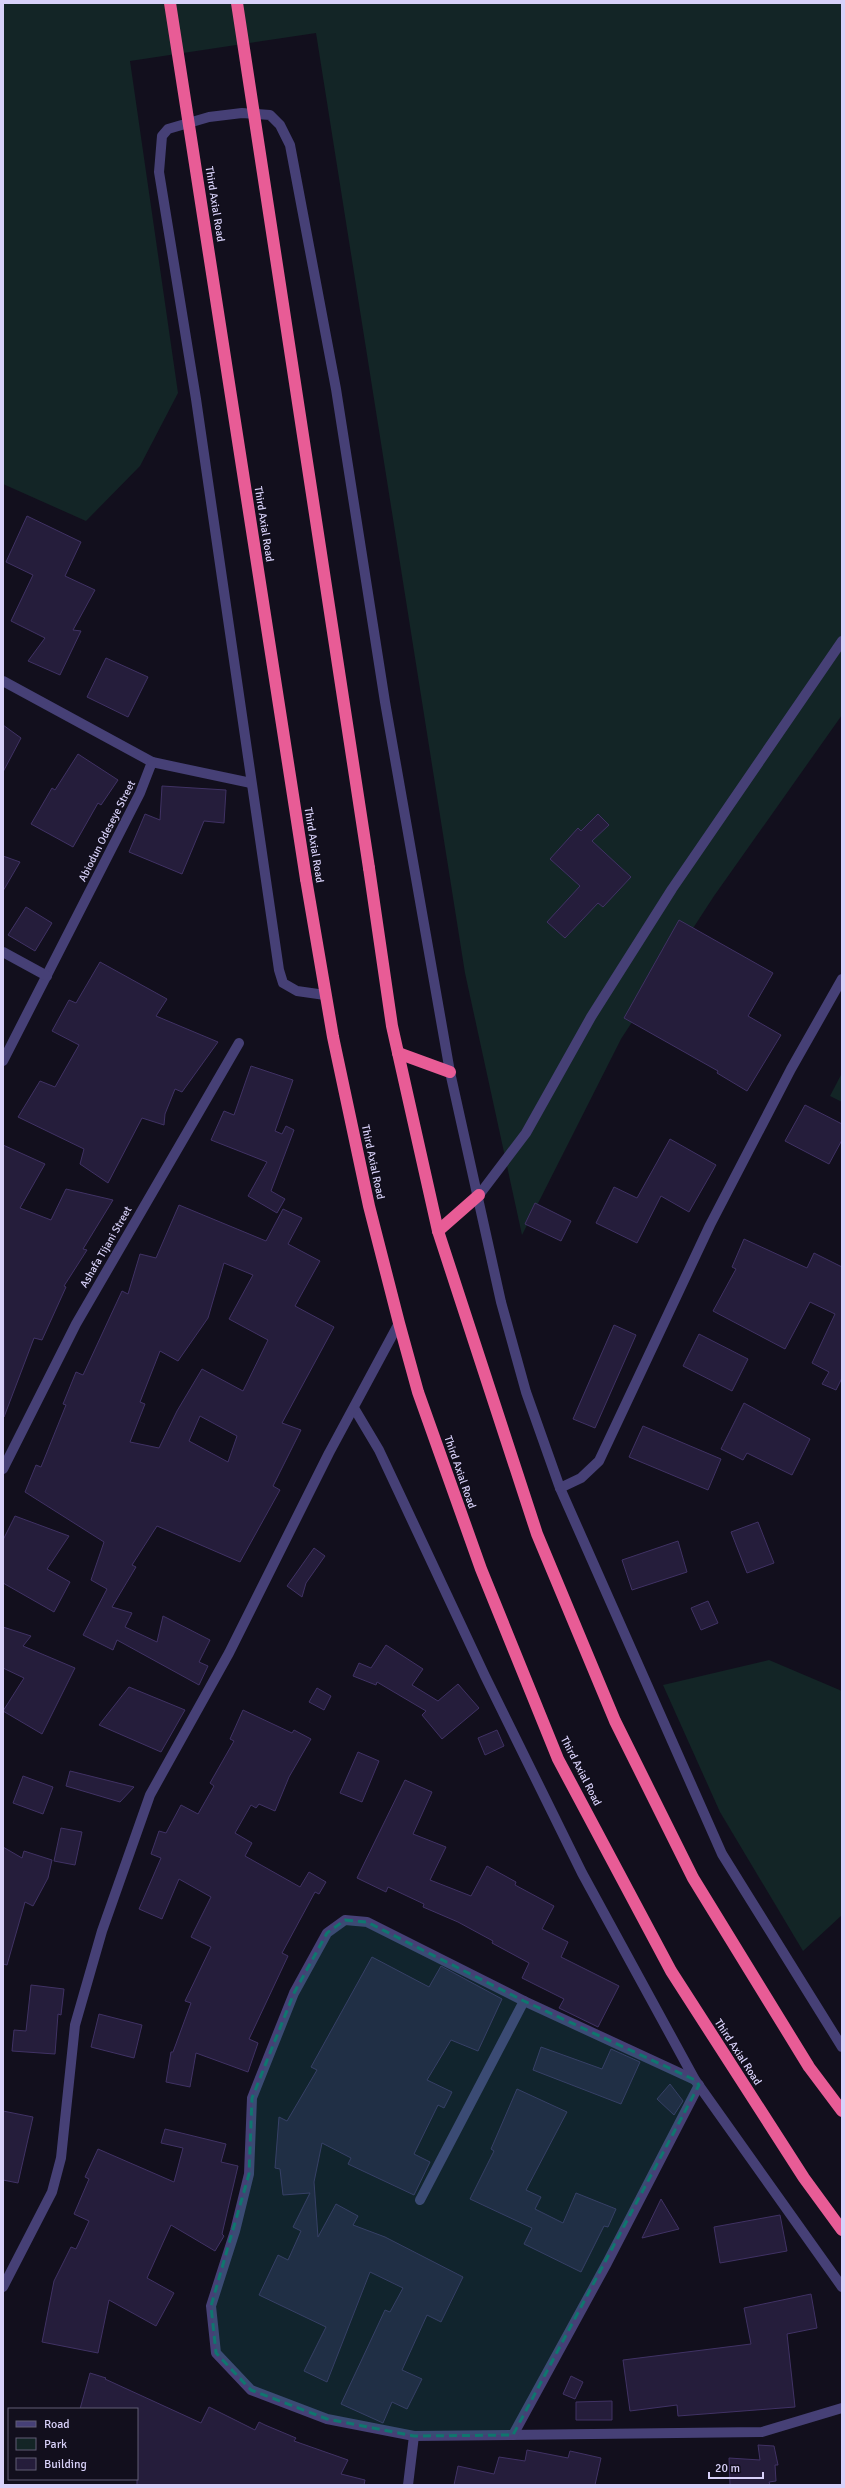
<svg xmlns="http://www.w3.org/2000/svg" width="845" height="2488" font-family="Signika,sans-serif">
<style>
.green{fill:#132526}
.building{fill:#251d3b;stroke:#403264;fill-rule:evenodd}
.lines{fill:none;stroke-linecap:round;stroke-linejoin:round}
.minor{stroke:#464076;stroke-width:10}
.motorway{stroke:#e85c96;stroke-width:12}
.motorway-bridge{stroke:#e85c96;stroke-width:12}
.marked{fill:#0f766e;fill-opacity:0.2;stroke:#0f766e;stroke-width:3;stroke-dasharray:8 5;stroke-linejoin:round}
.labels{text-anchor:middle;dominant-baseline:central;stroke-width:3;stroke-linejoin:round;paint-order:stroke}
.street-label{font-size:11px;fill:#d8d1f9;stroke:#120f1d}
</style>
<rect width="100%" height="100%" fill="#120f1d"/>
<g class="green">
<polygon points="3,3 842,3 842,715 714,896 621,1039 522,1235 465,973 316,33 130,61 178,393 140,466 86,521 3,484"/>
<polygon points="842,1073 842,1102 830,1096"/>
<polygon points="769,1660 842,1691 842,1915 803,1951 720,1812 663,1685"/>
</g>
<g class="building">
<polygon points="27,516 81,542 65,576 95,590 73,630 81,631 60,675 28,661 45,638 11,621 33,575 6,562"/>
<polygon points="106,658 148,677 128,717 87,697"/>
<polygon points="3,725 21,738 3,772"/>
<polygon points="78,754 118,780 101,805 98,803 73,847 31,824 52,788 55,790"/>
<polygon points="162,786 226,790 224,823 204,821 182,874 129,852 145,814 160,820"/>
<polygon points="598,814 609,825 592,841 631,877 603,907 598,903 565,938 547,922 580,886 550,859 578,828 581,831"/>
<polygon points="3,856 20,862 3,891"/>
<polygon points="26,907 52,923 35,951 8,935"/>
<polygon points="679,920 773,973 748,1016 781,1035 747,1091 717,1073 718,1071 624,1018"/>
<polygon points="100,962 167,999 156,1016 218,1042 182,1092 175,1089 165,1114 164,1125 142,1118 108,1183 80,1164 84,1149 18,1117 40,1081 55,1087 79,1045 52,1031 69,1000 76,1003"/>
<polygon points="251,1066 293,1080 275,1131 282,1134 286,1126 294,1130 271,1191 285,1199 277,1213 248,1196 267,1162 211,1140 224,1111 234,1115"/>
<polygon points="805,1105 842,1124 842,1140 829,1164 785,1141"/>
<polygon points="670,1139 716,1165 689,1212 661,1196 637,1243 596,1223 614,1187 637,1198"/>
<polygon points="3,1145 45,1164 20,1208 51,1220 66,1189 113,1200 83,1249 87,1250 64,1286 66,1287 42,1340 34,1338 4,1417"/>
<polygon points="535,1203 571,1221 561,1241 525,1224"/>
<path d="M179 1205 266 1241 283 1209 302 1218 288 1244 320 1261 295 1306 334 1327 282 1423 301 1430 273 1486 280 1490 240 1562 157 1526 132 1565 136 1567 112 1607 132 1613 125 1627 157 1642 163 1616 210 1640 199 1662 208 1666 199 1685 117 1640 113 1650 83 1635 107 1589 91 1580 104 1542 25 1492 36 1465 41 1467 66 1405 63 1404 76 1372 83 1375 122 1291 128 1294 140 1254 156 1258ZM224 1263 253 1275 229 1319 268 1340 243 1391 202 1369 177 1411 159 1448 130 1442 145 1404 140 1402 160 1351 178 1361 208 1318ZM200 1416 237 1436 228 1462 189 1441Z"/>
<polygon points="744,1239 807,1268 814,1253 842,1267 842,1378 836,1390 822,1384 829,1372 812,1363 835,1314 810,1302 785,1349 713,1311 736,1269 732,1267"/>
<polygon points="614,1325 636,1335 595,1428 573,1419"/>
<polygon points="699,1334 748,1359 732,1391 683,1366"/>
<polygon points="744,1403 810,1439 792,1475 747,1453 743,1460 721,1449"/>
<polygon points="643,1426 721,1459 708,1490 629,1457"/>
<polygon points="15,1516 69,1536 47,1569 70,1582 54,1612 3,1583 3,1540"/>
<polygon points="758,1522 774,1563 747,1573 731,1532"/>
<polygon points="678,1541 687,1572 632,1590 622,1560"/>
<polygon points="314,1548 325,1556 306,1583 302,1597 287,1586"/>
<polygon points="708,1601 718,1623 701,1630 691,1608"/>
<polygon points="3,1627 31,1636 23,1646 75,1668 42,1734 3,1711 24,1678 3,1668"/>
<polygon points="386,1645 423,1669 412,1685 438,1701 458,1684 479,1708 442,1739 422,1715 426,1711 377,1682 376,1685 353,1676 359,1663 371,1668"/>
<polygon points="129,1687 185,1710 161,1752 99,1725"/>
<polygon points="317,1688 331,1696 324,1710 309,1702"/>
<polygon points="243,1710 292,1733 294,1730 311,1739 289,1777 275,1811 259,1804 256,1808 251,1805 235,1833 252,1843 245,1856 300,1887 309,1872 326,1882 319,1894 315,1892 282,1953 288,1956 249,2039 258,2043 248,2072 196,2053 190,2087 166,2082 171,2052 173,2052 191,2003 185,2001 211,1947 191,1937 211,1897 179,1879 162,1919 139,1909 161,1858 151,1854 159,1831 166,1833 181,1805 198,1814 214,1786 210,1783 234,1741 230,1739"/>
<polygon points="497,1730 504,1746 485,1755 478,1738"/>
<polygon points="358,1752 379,1761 362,1802 340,1793"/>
<polygon points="70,1771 134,1787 120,1802 66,1786"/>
<polygon points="23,1776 53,1787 43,1814 13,1803"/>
<polygon points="405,1780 432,1792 413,1834 446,1847 430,1880 471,1896 487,1866 516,1882 515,1885 554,1906 542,1929 568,1942 561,1957 619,1986 598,2027 559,2008 564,1999 522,1978 529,1963 492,1943 493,1941 458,1922 423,1907 424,1904 388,1887 386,1892 357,1878"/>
<polygon points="61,1828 82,1832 75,1865 54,1861"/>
<polygon points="3,1847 22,1858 24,1851 52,1860 48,1878 33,1906 25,1902 7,1965 3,1964"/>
<polygon points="372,1957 429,1987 441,1966 502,1999 478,2051 451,2040 427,2080 452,2092 444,2108 438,2105 414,2154 430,2162 414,2195 348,2164 351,2158 322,2143 314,2182 318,2237 336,2204 358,2216 353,2225 385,2237 463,2277 441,2322 427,2315 402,2370 422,2379 407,2409 392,2402 383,2423 341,2404 385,2310 390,2312 403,2288 370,2272 327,2382 304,2371 326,2327 259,2295 278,2255 288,2260 301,2231 293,2227 310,2193 283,2195 280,2169 275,2168 279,2117 287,2121 317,2070 311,2067"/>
<polygon points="31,1985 64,1989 61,2015 58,2014 55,2054 12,2051 14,2030 26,2031"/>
<polygon points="99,2014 142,2025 134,2058 91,2047"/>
<polygon points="541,2047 602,2069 611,2049 640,2062 621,2104 533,2070"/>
<polygon points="670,2084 683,2101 674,2115 657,2099"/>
<polygon points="517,2089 567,2112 526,2190 541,2197 535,2209 563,2223 576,2193 616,2209 608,2227 604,2226 581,2272 524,2244 532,2228 470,2199 494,2151 491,2149"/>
<polygon points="3,2111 33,2117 18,2183 3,2180"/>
<polygon points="165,2129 226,2144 221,2162 238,2166 222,2234 224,2236 215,2251 171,2225 147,2278 174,2293 156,2326 109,2300 98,2353 42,2342 54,2281 71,2247 76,2249 89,2221 74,2214 89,2179 85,2177 98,2149 174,2182 183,2148 161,2143"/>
<polygon points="661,2199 679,2229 642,2238"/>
<polygon points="780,2215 787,2251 720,2263 714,2227"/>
<polygon points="811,2294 817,2328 787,2334 795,2407 678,2416 677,2405 630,2411 623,2360 751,2344 744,2308"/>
<polygon points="90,2373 106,2378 105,2379 201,2423 209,2407 255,2430 259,2422 265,2425 296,2438 294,2441 348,2460 341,2474 365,2480 364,2485 137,2485 137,2409 80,2409"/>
<polygon points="571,2376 583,2382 575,2399 563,2394"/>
<polygon points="612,2401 612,2420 576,2420 576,2402"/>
<polygon points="758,2445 774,2446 778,2465 775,2465 776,2481 769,2482 770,2485 730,2485 729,2458 760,2460"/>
<polygon points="527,2450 568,2458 570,2451 601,2458 595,2485 454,2485 458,2466 494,2474 499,2457 525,2461"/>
</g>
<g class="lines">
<g class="minor">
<polyline points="3,681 152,762 140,793 3,1061"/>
<polyline points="152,762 251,783"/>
<polyline points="3,952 47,976"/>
<polyline points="325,995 297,991 283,983 279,970 196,399 159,172 162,136 168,129 209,117 242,113 270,115 280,125 290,145 336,389 385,702 450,1072 501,1302 526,1392 560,1488 722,1854 842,2047"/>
<polyline points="479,1195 526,1133 591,1017 672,889 842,641"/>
<polyline points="354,1408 379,1450 485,1676 582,1873 695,2080 842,2287"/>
<polyline points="3,1469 76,1324 239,1043"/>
<polyline points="560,1488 581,1478 599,1461 710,1225 791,1069 842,979"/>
<polyline points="695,2080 524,2001 367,1922 345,1920 327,1933 294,1993 252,2098 249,2174 235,2231 211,2306 216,2353 251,2390 327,2419 414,2436 762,2432 842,2408"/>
<polyline points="420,2200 524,2001"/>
<polyline points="3,2287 52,2192 61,2158 75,2025 102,1931 150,1795 229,1653 329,1453 399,1323"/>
<polyline points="513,2435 607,2263 699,2085"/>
<polyline points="408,2485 414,2436"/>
</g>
<g class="motorway">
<polyline points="369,868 392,1026 438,1231 537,1534 615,1721 693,1878 809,2067 842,2111"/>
<polyline points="306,879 333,1037 369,1206 399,1323 418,1392 481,1569 558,1759 671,1971 804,2178 842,2230"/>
<polyline points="398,1053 450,1072"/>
<polyline points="438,1231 479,1195"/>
</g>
<g class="motorway-bridge">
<polyline points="170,3 306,879"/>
<polyline points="237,3 369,868"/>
</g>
</g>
<path class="marked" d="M345 1920 367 1922 524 2001 695 2080 699 2085 513 2435 414 2436 327 2419 251 2390 216 2353 211 2306 249 2174 252 2098 294 1993 327 1933Z"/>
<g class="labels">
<g class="street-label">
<text transform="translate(215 204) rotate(81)">Third Axial Road</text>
<text transform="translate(264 524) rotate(81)">Third Axial Road</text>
<text transform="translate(107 831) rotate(-63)">Abiodun Odeseye Street</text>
<text transform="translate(314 845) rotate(81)">Third Axial Road</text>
<text transform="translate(373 1162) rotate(78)">Third Axial Road</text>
<text transform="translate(106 1247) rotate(-60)">Ashafa Tijani Street</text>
<text transform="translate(460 1472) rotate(71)">Third Axial Road</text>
<text transform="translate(581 1771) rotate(63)">Third Axial Road</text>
<text transform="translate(738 2052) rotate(57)">Third Axial Road</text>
</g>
</g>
<rect width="845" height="2488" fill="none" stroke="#d8d1f9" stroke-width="8"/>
<rect x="8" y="2408" width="130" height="72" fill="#120f1d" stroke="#615d75"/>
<rect x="16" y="2421" width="20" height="6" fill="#464076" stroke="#615d75"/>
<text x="44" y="2428" font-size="12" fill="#d8d1f9">Road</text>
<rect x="16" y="2438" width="20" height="12" fill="#132526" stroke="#615d75"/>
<text x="44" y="2448" font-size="12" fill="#d8d1f9">Park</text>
<rect x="16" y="2458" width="20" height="12" fill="#251d3b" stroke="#615d75"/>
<text x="44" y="2468" font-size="12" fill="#d8d1f9">Building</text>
<path d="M709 2472v6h54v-6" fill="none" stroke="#d8d1f9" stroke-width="2"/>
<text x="715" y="2472" font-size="12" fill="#d8d1f9" stroke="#120f1d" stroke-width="3" paint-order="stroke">20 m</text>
</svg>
